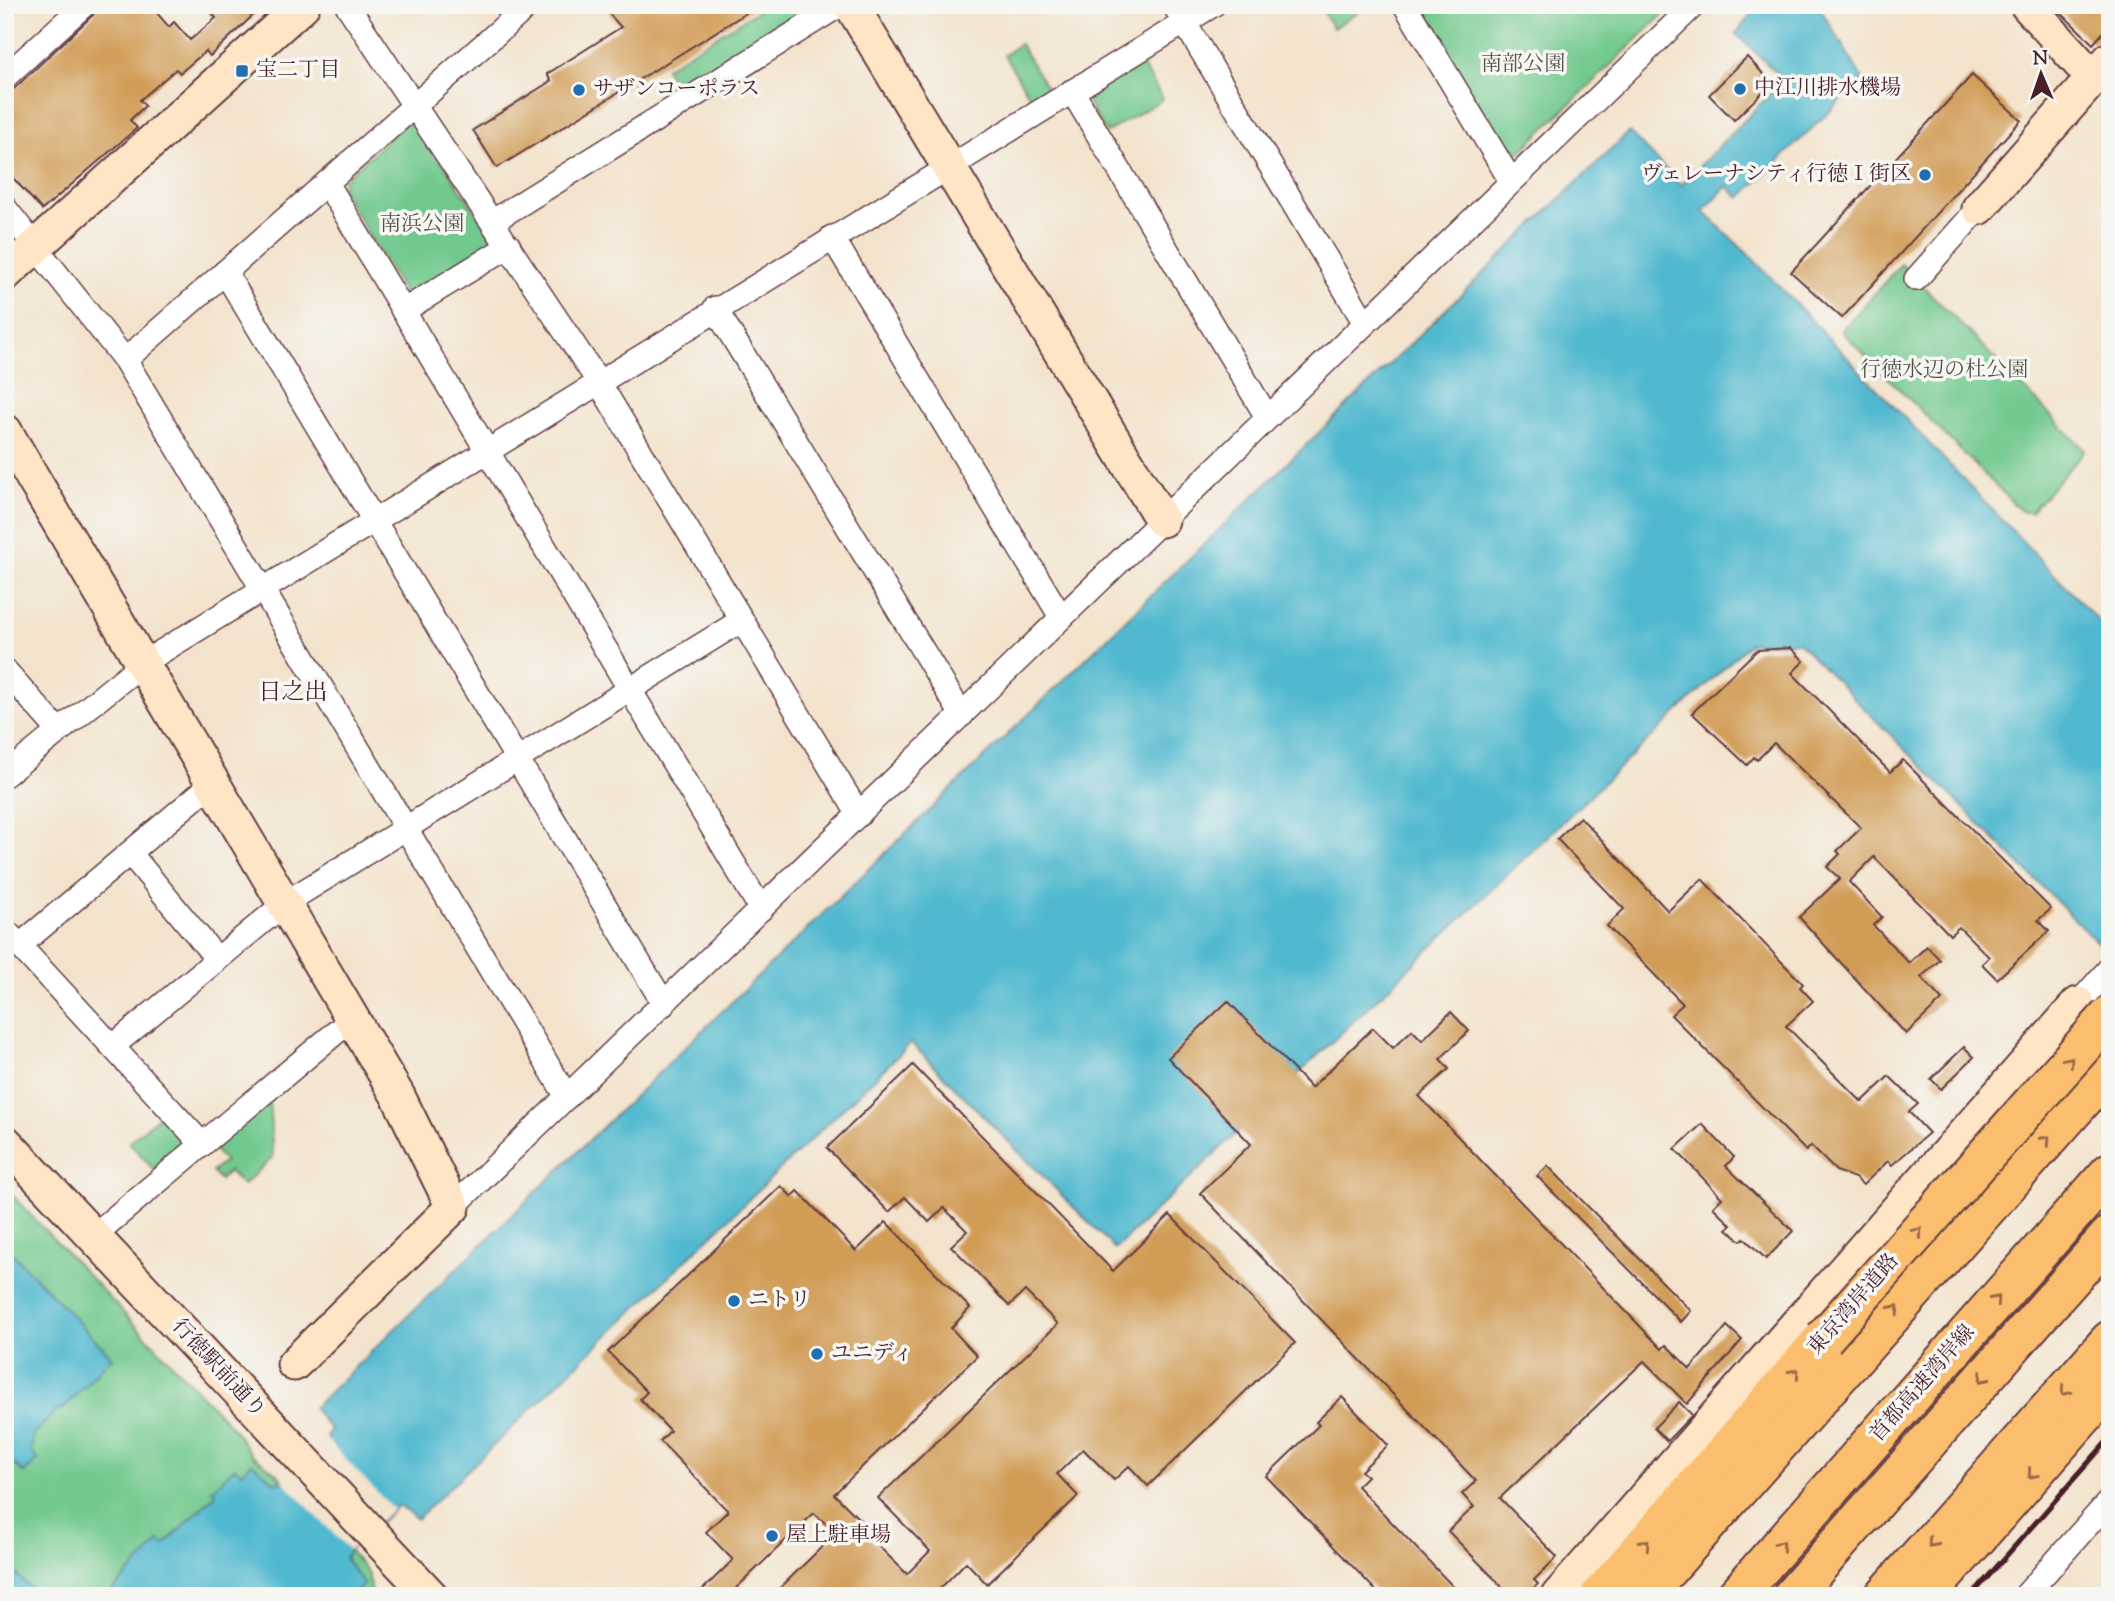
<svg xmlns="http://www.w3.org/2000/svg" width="2115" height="1601" font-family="'Sorts Mill Goudy','Noto Serif JP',serif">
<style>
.green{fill:#72c98e;stroke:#5e745c;stroke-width:2}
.water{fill:#51b9cf;stroke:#4e6c7d;stroke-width:2}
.pier{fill:#f3e3cc}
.building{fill:#d19c56}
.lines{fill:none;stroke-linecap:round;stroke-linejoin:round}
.street-casing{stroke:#633c43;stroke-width:26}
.secondary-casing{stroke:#633c43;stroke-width:37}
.highway-casing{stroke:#633c43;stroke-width:42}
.street{stroke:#fff;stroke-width:23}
.secondary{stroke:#fde5c5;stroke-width:33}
.highway{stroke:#fabe6e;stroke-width:38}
.rail{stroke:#4a1f2b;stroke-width:5}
.highway-bridge-casing{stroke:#633c43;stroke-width:42;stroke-linecap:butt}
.highway-bridge{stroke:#fabe6e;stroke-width:38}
.oneway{stroke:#996749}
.poi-dot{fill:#1f6fb2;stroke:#f6f6f2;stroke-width:2.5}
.labels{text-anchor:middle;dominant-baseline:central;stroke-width:7;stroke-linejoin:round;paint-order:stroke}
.park-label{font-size:21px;fill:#565249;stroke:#f6f6f2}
.poi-label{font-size:21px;fill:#4a1f2b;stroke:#f6f6f2;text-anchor:start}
.street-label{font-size:21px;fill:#4a1f2b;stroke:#f6f6f2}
.neighbourhood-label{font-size:23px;fill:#4a1f2b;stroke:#f6f6f2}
</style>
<rect width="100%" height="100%" fill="#f6f6f2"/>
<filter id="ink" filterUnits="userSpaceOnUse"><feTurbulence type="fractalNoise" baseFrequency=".0143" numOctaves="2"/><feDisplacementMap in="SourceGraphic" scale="14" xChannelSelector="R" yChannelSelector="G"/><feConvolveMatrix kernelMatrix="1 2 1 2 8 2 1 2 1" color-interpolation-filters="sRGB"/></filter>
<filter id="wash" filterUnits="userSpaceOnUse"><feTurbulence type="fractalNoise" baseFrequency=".00686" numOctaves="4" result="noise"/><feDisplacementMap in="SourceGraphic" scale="28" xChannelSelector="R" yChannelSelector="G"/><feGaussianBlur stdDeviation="1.57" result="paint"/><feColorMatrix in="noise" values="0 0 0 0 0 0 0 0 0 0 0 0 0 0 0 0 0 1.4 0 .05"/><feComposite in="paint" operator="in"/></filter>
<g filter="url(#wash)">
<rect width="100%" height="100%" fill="#f3e3cc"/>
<g class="green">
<polygon points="767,5 825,5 680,93 665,68"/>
<polygon points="1319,5 1369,5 1333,28"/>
<polygon points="1415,5 1673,5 1517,155 1507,154"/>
<polygon points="1020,44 1050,93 1034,103 1004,55"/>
<polygon points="1137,57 1163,99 1106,133 1084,97"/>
<polygon points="407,122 416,123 494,239 495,248 406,297 342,190 343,180"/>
<polygon points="1901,264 2085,450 2031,512 2022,512 1841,331"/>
<polygon points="269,1100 273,1157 243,1185 229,1171 220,1180 212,1172 225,1161 213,1149"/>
<polygon points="164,1112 190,1142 156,1172 129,1142"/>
<polygon points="5,1188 233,1428 251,1454 274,1471 349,1550 369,1575 370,1588 376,1596 5,1596"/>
</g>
<g class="water">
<polygon points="1758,5 1818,5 1863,79 1740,198 1727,186 1703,211 1753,259 2110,633 2110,955 1798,642 1750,643 1115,1249 911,1043 417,1519 399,1505 349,1550 345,1558 364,1584 352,1596 107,1596 160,1541 164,1545 216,1494 212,1490 235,1467 242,1473 252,1463 276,1483 279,1480 283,1483 328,1440 326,1436 331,1430 313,1408 1629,132 1681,185 1784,80 1736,34"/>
<polygon points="10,1251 112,1357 62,1410 59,1408 33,1434 31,1451 38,1460 24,1473 15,1465 5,1464 5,1256"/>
<polygon points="5,1563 38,1596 5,1596"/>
</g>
<polygon class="pier" points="325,1438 393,1509 349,1550 282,1480"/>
<g id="blocks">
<g class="building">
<polygon points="98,5 150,5 169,27 174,22 190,40 216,18 205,5 264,5 210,56 206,51 180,73 176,69 140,100 145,106 130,120 137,128 42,210 5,169 5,97 93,15"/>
<polygon points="619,5 759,5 497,168 473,130 551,81 547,74 621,27 609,14"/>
<polygon points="2053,5 2110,5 2110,25 2093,44"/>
<polygon points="1747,57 1772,83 1734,120 1709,95"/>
<polygon points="1972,75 2021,120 1842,318 1791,272"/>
<polygon points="1791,648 1804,661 1792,673 1890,772 1903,760 2051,909 2038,920 2049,931 1997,979 1982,964 1989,957 1959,927 1950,935 1874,857 1849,882 1882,917 1873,925 1909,963 1927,946 1940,960 1921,977 1942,1000 1906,1034 1799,917 1840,879 1827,867 1840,854 1837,851 1861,828 1774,743 1757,760 1754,757 1747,765 1692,713 1757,650"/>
<polygon points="1580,817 1668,911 1702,879 1803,984 1800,987 1813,1001 1786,1026 1862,1102 1889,1076 1918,1104 1909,1112 1929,1133 1892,1165 1888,1161 1863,1185 1855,1178 1836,1171 1811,1146 1806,1151 1671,1015 1683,1004 1607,926 1624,909 1557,839"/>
<polygon points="1228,1001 1311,1088 1373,1028 1393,1048 1412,1030 1422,1040 1451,1012 1469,1031 1440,1059 1449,1069 1419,1096 1662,1349 1666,1345 1690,1369 1727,1326 1742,1340 1687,1404 1644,1361 1500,1498 1557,1557 1534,1580 1538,1584 1525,1596 1511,1596 1448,1531 1474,1507 1462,1494 1476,1481 1200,1193 1251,1144 1168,1058"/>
<polygon points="1964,1047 1974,1057 1941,1089 1931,1079"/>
<polygon points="913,1065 1113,1271 1170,1215 1295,1343 1148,1486 1129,1466 1114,1480 1083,1449 1057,1474 1078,1496 987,1584 966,1562 933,1596 772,1596 836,1533 814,1513 728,1596 696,1596 733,1560 706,1532 728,1511 660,1441 670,1431 640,1399 647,1392 608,1352 781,1186 792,1197 798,1191 856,1251 886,1222 970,1308 951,1328 977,1356 834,1494 864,1524 860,1528 907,1574 930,1551 878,1498 1058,1324 1025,1291 1009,1306 964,1259 951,1246 967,1231 944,1208 929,1222 905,1197 889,1212 827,1148"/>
<polygon points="1702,1124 1734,1157 1726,1166 1793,1231 1766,1259 1744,1238 1741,1241 1727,1229 1731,1225 1713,1207 1722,1198 1675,1149"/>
<polygon points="1548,1166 1691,1311 1681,1322 1537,1176"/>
<polygon points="1342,1397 1388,1445 1361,1471 1367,1476 1357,1486 1462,1596 1381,1596 1266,1476 1319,1425 1316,1422"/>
<polygon points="1679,1402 1692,1415 1667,1441 1654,1428"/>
</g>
</g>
</g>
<g filter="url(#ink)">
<use href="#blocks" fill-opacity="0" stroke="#633c43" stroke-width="2"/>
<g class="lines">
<defs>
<g id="street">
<polyline points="347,5 598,381 859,815"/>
<polyline points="1174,5 1365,323"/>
<polyline points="1405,5 1511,181"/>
<polyline points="5,77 84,5"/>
<polyline points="1072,91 1267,417"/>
<polyline points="327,183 761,909"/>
<polyline points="5,208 125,360 567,1097"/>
<polyline points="493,221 840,5"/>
<polyline points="832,237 1061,617"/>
<polyline points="225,272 664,1004"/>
<polyline points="1916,279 1979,208"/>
<polyline points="715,308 962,715"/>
<polyline points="403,311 509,246"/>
<polyline points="125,360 529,5"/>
<polyline points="5,670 58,730"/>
<polyline points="5,775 143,663 1213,5"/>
<polyline points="130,853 217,959"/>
<polyline points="5,930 202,1144"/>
<polyline points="19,946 214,782"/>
<polyline points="2086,1013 2078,1004 2110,968"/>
<polyline points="113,1046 285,903 742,620"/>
<polyline points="453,1207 1694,5"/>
<polyline points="93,1236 353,1018"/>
<polyline points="2025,1596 2110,1500"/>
</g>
<g id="secondary">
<polyline points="851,5 1162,520"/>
<polyline points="2027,5 2093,78"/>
<polyline points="1979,208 2110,59"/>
<polyline points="5,274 303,5"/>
<polyline points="5,431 398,1096 453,1207 294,1364"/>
<polyline points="5,1142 431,1596"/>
<polyline points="1558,1596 2078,1004"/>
</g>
<g id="highway">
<polyline points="1600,1596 1824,1338"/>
<polyline points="1644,1596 2110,1069"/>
<polyline points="1736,1596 2110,1172"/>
<polyline points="1792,1596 2110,1235"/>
<polyline points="1884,1596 2110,1340"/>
<polyline points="1926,1596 2110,1386"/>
</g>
</defs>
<use href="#street" class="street-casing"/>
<use href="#secondary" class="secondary-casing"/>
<use href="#highway" class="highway-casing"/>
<use href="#street" class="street"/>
<use href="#secondary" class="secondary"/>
<use href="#highway" class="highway"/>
<polyline class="rail" points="1971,1596 2110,1438"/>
<defs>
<polyline id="highway-bridge" points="1824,1338 2110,1015"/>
</defs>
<use href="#highway-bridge" class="highway-bridge-casing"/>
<use href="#highway-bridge" class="highway-bridge"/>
</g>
<defs><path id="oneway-chevron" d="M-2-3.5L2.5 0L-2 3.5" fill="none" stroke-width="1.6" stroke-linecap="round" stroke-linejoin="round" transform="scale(1.75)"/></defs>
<g class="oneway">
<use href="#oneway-chevron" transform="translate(2069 1061) rotate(-49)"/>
<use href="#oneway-chevron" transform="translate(2046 1140) rotate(-48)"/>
<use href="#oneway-chevron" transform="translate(1918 1232) rotate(-49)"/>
<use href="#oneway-chevron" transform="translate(1996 1300) rotate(-48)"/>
<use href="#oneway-chevron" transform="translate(1895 1309) rotate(-48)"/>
<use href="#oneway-chevron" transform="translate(1795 1373) rotate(-49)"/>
<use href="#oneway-chevron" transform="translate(1983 1378) rotate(132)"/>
<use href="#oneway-chevron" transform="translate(2065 1391) rotate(131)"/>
<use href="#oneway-chevron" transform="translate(2032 1474) rotate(131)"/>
<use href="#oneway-chevron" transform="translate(1932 1543) rotate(132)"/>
<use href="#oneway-chevron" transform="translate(1645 1544) rotate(-49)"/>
<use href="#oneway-chevron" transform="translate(1781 1545) rotate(-49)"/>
</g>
</g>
<g class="poi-dot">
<rect x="235" y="64" width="14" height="14" rx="3.5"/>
<circle cx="1740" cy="89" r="7"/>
<circle cx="579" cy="90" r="7"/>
<circle cx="1925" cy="175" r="7"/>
<circle cx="734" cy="1301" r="7"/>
<circle cx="817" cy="1354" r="7"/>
<circle cx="772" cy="1536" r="7"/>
</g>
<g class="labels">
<g class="park-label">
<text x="1523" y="65">南部公園</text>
<text x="422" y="225">南浜公園</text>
<text x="1944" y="371">行徳水辺の杜公園</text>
</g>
<g class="poi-label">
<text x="256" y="71">宝二丁目</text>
<text x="1754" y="89">中江川排水機場</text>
<text x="593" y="90">サザンコーポラス</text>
<text x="1911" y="175" text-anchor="end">ヴェレーナシティ行徳Ⅰ街区</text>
<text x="748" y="1301">ニトリ</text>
<text x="831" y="1354">ユニディ</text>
<text x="786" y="1536">屋上駐車場</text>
</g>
<g class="street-label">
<text transform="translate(1854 1305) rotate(-49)">東京湾岸道路</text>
<text transform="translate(218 1369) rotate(47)">行徳駅前通り</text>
<text transform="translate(1923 1384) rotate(-49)">首都高速湾岸線</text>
</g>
<g class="neighbourhood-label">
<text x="293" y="693">日之出</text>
</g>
</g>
<rect width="2115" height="1601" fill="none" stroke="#f6f6f2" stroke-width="28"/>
<g transform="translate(2041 74) rotate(358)" stroke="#f6f6f2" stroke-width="5" paint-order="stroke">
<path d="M0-5L12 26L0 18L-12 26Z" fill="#4a1f2b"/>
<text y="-10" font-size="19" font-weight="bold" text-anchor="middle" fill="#4a1f2b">N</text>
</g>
</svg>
